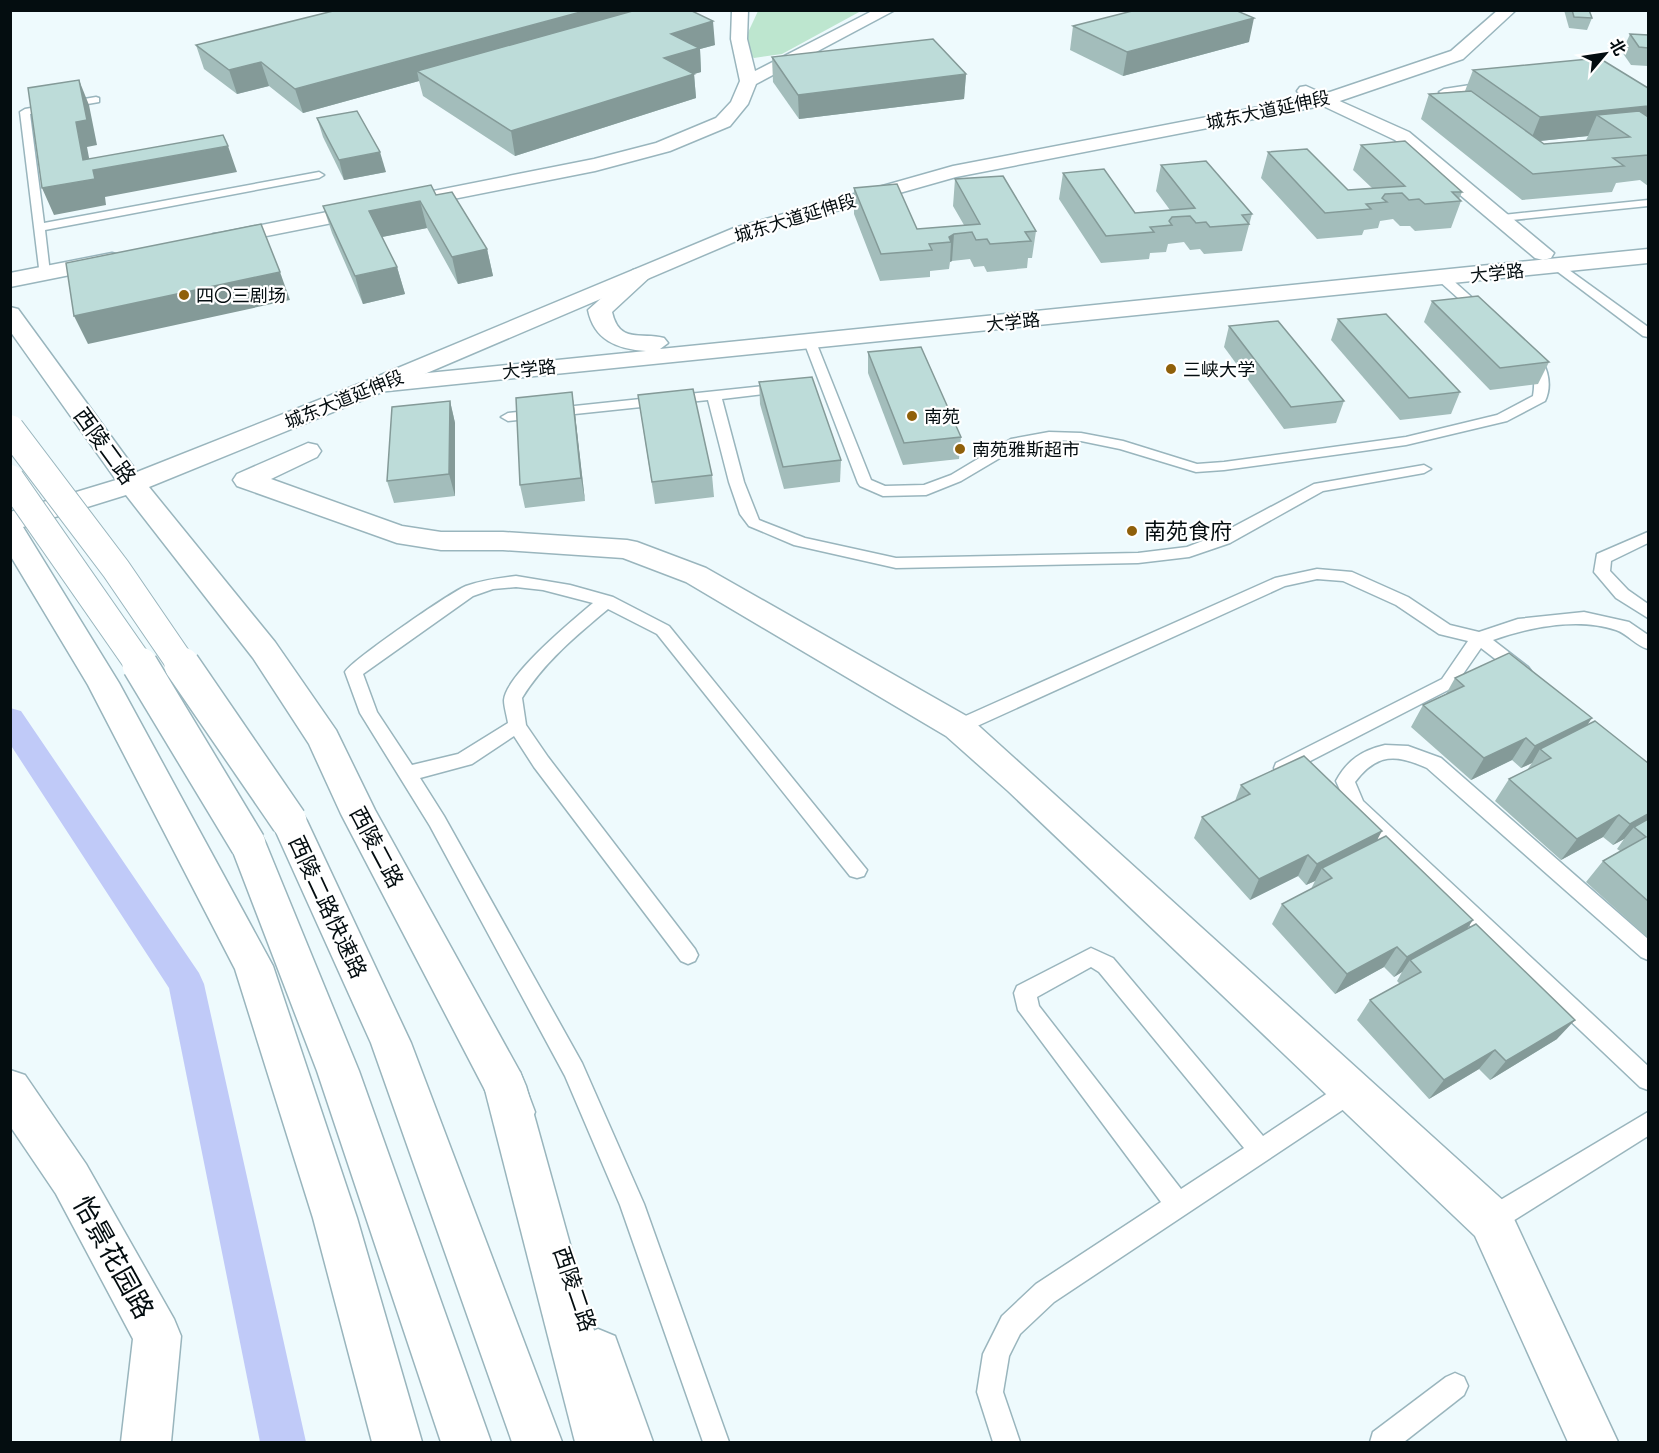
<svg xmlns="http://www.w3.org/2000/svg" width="1659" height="1453" font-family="Mulish,'Noto Sans SC',sans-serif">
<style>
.green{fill:#bde6cf}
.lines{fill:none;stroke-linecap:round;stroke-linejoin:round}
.canal{fill:#c0caf8;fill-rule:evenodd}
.lane-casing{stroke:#99b5bd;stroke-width:3}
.street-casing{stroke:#99b5bd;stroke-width:3}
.secondary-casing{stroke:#99b5bd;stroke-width:3}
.primary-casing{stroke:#99b5bd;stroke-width:3}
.highway-casing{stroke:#99b5bd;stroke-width:3}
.lane{fill:#fff;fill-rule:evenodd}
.street{fill:#fff;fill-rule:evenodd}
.secondary{fill:#fff;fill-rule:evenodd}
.primary{fill:#fff;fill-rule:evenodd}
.highway{fill:#fff;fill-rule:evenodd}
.highway-bridge-far1-casing{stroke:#99b5bd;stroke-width:30;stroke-linecap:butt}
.highway-bridge-casing{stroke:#99b5bd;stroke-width:38;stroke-linecap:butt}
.highway-bridge-far1{stroke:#fff;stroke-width:28}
.highway-bridge{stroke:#fff;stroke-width:35}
.wall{fill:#a3bdbb;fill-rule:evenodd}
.shaded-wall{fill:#849a98}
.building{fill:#bddcd9;stroke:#849a98;stroke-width:1.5}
.poi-dot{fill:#8f600a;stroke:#fff;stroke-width:2}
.labels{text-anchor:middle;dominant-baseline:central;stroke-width:4.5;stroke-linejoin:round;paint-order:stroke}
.far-street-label{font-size:18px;fill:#040d10;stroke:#fff}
.far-poi-label{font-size:18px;fill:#040d10;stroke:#fff;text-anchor:start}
.street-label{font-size:22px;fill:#040d10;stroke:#fff}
.poi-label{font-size:22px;fill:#040d10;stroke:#fff;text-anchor:start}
.near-street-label{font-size:27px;fill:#040d10;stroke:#fff}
</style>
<rect width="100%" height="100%" fill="#eefafd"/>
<polygon class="green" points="758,11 861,11 782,54 754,58 748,54 745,39"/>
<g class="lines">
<polygon class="canal" points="10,708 21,711 199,973 204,984 306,1442 260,1442 169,988 10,744"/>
<defs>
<g id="lane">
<polygon points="1490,82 1493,83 1493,87 1453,94 1469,105 1470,107 1465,110 1439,92 1444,89"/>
<polygon points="96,97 99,98 99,102 30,114 44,223 319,172 324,175 319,178 45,230 50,273 48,276 40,276 20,112 25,109"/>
<polygon points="1648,200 1648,206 1503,221 1497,218 1503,215"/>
<polygon points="1558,262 1648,327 1648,337 1643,336 1554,269 1552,266"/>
<polygon points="1443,274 1447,275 1486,310 1488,313 1486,316 1478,316 1439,281 1437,278"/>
<path d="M810 338 816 342 871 480 885 486 924 485 951 475 1011 439 1049 432 1081 433 1123 441 1197 464 1224 462 1406 437 1497 415 1533 396C1536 378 1533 370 1522 356L1529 352C1548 358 1553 385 1545 401L1507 421 1406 445 1224 470 1196 472 1120 449 1081 441 1049 440 1020 446 961 481 926 495 883 496 860 486 858 483 804 342Z"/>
<polygon points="784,384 791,388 789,391 722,399 744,482 759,520 805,538 896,558 1138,553 1187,547 1218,535 1314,484 1424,465 1431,469 1424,473 1323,491 1230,543 1189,557 1138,563 896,568 794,545 749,526 740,514 729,482 708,400 508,421 501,417 508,413"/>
<polygon points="1648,532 1648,543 1611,561 1610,571 1628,590 1648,604 1648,618 1616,598 1594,572 1597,554"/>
<path d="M1317 569 1352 572 1408 597 1450 625 1479 632 1518 619 1584 612 1629 622 1648 635V649C1636 646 1628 634 1616 630 1578 617 1530 627 1493 640L1528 667 1531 671 1528 675 1522 677 1516 675 1481 648 1454 687 1283 775 1276 773 1274 768 1276 763 1442 679 1468 641 1439 634 1396 605 1343 581 1317 579 1285 586 964 732 958 734 952 732 949 727 952 722 1275 578Z"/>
<path d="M516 576 570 585 613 597 669 626 867 870 864 876 857 878 850 876 657 634 608 609C576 636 544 662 522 698L526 725 548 757 695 949 698 955 695 961 688 964 681 961 534 767 514 736 472 764 420 778 444 816 582 1063 644 1204 729 1442H703L620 1205 565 1076 430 826 360 713 345 672C352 660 451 592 466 586 483 580 499 578 516 576ZM516 587 543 590 593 603C573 620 506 675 504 700 504 707 507 716 508 723L458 754 412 765 377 712 363 674 473 596 493 589Z"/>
<path d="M1385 745 1408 746 1441 758 1648 939V960L1641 957 1427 768C1396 754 1377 753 1355 782L1363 801 1648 1066V1090L1640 1087 1349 811 1336 781C1347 760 1363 750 1385 745Z"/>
<path d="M1091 948 1113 958 1263 1136 1343 1083 1351 1080 1359 1083 1362 1091 1359 1099 1054 1302 1020 1334 1009 1356 1003 1392 1020 1442H993L977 1392 983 1354 1002 1316 1036 1284 1161 1202 1018 1010 1014 993 1017 986ZM1091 967 1099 972 1244 1148 1181 1189 1039 1006 1037 997Z"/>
<polygon points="1648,1112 1648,1136 1500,1229 1491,1232 1482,1229 1479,1220 1482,1211"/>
<polygon points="1455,1373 1464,1377 1468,1386 1464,1395 1404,1442 1370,1442 1373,1432 1446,1377"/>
</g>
<g id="street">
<polygon points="1306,86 1409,132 1554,253 1551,258 1543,260 1535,258 1395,140 1300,95 1297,91 1300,87"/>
<polygon points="308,443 317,445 321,451 317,457 271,479 402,526 441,532 503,532 627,540 637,542 706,568 970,718 1507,1204 1618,1442 1568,1442 1475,1236 1008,791 946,736 686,582 623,558 503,550 441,550 397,543 237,486 233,480 237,474"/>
<polygon points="10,1070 25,1075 86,1164 174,1319 181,1336 171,1442 121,1442 133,1339 56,1194 10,1126"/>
</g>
<g id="secondary">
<polygon points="732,10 748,10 747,39 755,71 874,10 895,10 756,84 748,104 730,126 670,151 595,171 221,245 213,244 210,239 213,234 221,233 594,159 656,143 716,118 731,102 740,81 731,39"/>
<path d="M1648 249V263L378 392 369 390 366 385 369 380 378 378 646 351C617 349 594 340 588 310L633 270 641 268 649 270 652 275 612 312C619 344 641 332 664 338L668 343 660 349Z"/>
<polygon points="112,253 120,255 123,260 120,265 10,287 10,273"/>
</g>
<g id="primary">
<polygon points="1498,10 1516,10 1463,59 1331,104 956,177 748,236 387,390 149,487 275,642 336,730 375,810 520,1072 535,1112 529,1126 514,1132 499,1126 486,1092 341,814 309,744 253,658 126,495 23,527 119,683 273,966 357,1218 422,1442 372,1442 313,1218 235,969 88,685 10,555 10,512 116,480 10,331 10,307 18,309 137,472 369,380 734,228 953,166 1321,95 1451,51"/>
<polygon points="598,1329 615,1336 653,1442 603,1442 574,1353 581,1336"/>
</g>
<g id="highway">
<polygon points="289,807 301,811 307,821 411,1043 562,1442 512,1442 371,1043 271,821 277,811"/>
<polygon points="248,830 261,834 266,844 359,1071 491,1442 441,1442 317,1071 230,844 235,834"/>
<polygon points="505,1067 520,1072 526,1086 625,1442 575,1442 484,1086 490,1072"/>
</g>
</defs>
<use href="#lane" class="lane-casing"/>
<use href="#street" class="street-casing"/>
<use href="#secondary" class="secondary-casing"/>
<use href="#primary" class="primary-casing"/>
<use href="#highway" class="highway-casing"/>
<use href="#lane" class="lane"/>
<use href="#street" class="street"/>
<use href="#secondary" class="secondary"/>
<use href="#primary" class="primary"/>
<use href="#highway" class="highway"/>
<defs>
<g id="highway-bridge-far1">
<polyline points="10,429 116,569 183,667"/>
<polyline points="10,479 141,667"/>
</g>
<g id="highway-bridge">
<polyline points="140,665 248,844"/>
<polyline points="182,665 289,821"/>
</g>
</defs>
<use href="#highway-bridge-far1" class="highway-bridge-far1-casing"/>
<use href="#highway-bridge" class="highway-bridge-casing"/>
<use href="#highway-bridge-far1" class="highway-bridge-far1"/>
<use href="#highway-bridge" class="highway-bridge"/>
</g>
<g class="wall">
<polygon points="1564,10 1589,10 1592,18 1587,30 1569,28"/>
<polygon points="1073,26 1249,42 1123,76 1070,50"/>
<polygon points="1630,34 1648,35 1648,66 1631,65 1622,52"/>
<polygon points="196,45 715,45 700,49 701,72 694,74 696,98 515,156 423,96 419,81 303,113 269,86 237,94 204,69"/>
<polygon points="772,57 966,74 964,99 799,119 773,82"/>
<path d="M1473 70 1648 88V186L1640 180 1616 183 1612 192 1522 200 1421 119 1429 94 1465 91ZM1588 136 1586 140H1587L1544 144 1539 141Z"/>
<polygon points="317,118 386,172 344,180 323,137"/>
<polygon points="1361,145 1462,192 1459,199 1461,201 1451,228 1415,231 1410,226 1400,226 1393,219 1380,221 1378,228 1364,230 1362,235 1317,239 1261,178 1268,152 1348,190 1372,188 1353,170"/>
<polygon points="1161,165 1252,214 1242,251 1204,254 1200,249 1190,250 1184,242 1168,244 1166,252 1150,253 1149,259 1101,263 1059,199 1063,173 1135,213 1170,210 1156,191"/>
<polygon points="955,179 1036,231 1032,258 1028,258 1027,268 987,272 984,266 974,267 970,259 952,261 950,262 949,269 930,271 930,277 880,281 854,214 854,188 917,229 964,225 953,206"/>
<polygon points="436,195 487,249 493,276 458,284 427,228 382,237 397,267 405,294 363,304 332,233 323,206"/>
<polygon points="1432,301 1549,362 1538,384 1490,390 1424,322"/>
<polygon points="1338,319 1460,392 1451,414 1400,420 1331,340"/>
<polygon points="1229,326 1344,401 1336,423 1284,429 1224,347"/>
<polygon points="868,352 961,437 959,459 903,465 868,373"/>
<polygon points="759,382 841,460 840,482 784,489 760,404"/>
<polygon points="572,392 575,414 585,501 525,508 520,485"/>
<polygon points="638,395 712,475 714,497 655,504"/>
<polygon points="450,401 455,423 455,496 394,503 387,481"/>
<polygon points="1455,678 1586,726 1648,763 1648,938 1586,882 1603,861 1620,851 1617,849 1624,839 1613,845 1603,837 1561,860 1495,801 1509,779 1527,770 1532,763 1521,768 1512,760 1471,780 1411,727 1423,705 1446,694"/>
<polygon points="1241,785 1378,840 1467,929 1557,1039 1490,1080 1479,1069 1429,1099 1357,1020 1370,1000 1400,984 1397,981 1402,972 1394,977 1384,967 1335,994 1272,924 1282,904 1311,889 1315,881 1306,885 1298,876 1250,900 1194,838 1202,817 1235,801"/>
</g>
<g class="shaded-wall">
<polygon points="588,10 675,10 417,71 419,81 303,113 295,89"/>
<polygon points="1254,18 1249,42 1123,76 1127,52"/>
<polygon points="713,21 715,45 700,49 701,72 694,74 696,98 515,156 511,131 664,58 671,34"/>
<polygon points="261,62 269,86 237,94 229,70"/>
<polygon points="966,74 964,99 799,119 798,95"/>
<polygon points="79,80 89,105 97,145 87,147 93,179 93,170 228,146 237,172 105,197 106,205 54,215 42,188 83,160 76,122"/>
<polygon points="1648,106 1648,130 1597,115 1588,136 1530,142 1540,117"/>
<polygon points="380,152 386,172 344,180 339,160"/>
<polygon points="420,201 427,228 377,238 369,211"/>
<polygon points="954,234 952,261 950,262 951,242 949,237"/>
<polygon points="487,249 493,276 458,284 452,257"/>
<polygon points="397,267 405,294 363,304 355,276"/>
<polygon points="280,272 290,300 88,344 74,316"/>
<polygon points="572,392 575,414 585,501 581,478"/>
<polygon points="450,401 455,423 455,496 449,474"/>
<polygon points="1592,718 1577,740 1540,749 1532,763 1521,768 1535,746"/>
<polygon points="1526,738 1512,760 1471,780 1484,758"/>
<polygon points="1648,814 1648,826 1634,827 1624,839 1613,845 1630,824"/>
<polygon points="1619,815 1603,837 1561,860 1577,839"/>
<polygon points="1382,831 1370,853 1322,868 1315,881 1306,885 1317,864"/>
<polygon points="1308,855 1298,876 1250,900 1259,879"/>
<polygon points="1473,920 1459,941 1410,960 1402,972 1394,977 1407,957"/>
<polygon points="1397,947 1384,967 1335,994 1347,974"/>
<polygon points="1575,1020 1557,1039 1490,1080 1506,1061"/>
<polygon points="1495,1050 1479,1069 1429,1099 1444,1080"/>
</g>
<g class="building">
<polygon points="337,10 588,10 295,89 261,62 229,70 196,45"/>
<polygon points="636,10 690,10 713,21 671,34 699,48 664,58 694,74 511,131 417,71"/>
<polygon points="1136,10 1235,10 1254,18 1127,52 1073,26"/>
<polygon points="1572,10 1589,10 1592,18 1574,17"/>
<polygon points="1630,34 1648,35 1648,48 1639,47"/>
<polygon points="933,39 966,74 798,95 772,57"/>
<polygon points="1599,58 1648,88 1648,106 1540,117 1473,70"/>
<polygon points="79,80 87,120 76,122 83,160 223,135 228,146 93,170 95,179 42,188 28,88"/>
<polygon points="1471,91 1544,144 1630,137 1597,115 1639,111 1648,117 1648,155 1613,158 1624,166 1533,174 1429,94"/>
<polygon points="357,111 380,152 339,160 317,118"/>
<polygon points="1405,141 1462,192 1452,192 1461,201 1425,204 1419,199 1409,200 1402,193 1385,194 1382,198 1387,202 1366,204 1371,209 1325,213 1268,152 1307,149 1348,190 1405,186 1361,145"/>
<polygon points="1206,161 1252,214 1242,215 1249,224 1210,227 1206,222 1196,223 1190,216 1172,217 1169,221 1172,225 1150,227 1154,232 1106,236 1063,173 1104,169 1135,213 1195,208 1161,165"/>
<polygon points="1003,176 1036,231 1025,232 1031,241 990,244 987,239 976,240 972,232 954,234 949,237 951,242 929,244 932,250 881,254 854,188 897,184 917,229 980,224 955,179"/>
<polygon points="431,185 436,195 452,192 487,249 452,257 420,201 369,211 397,267 355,276 323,206"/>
<polygon points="261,224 280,272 74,316 66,263"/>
<polygon points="1478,296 1549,362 1500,368 1432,301"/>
<polygon points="1386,314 1460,392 1409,398 1338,319"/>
<polygon points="1278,321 1344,401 1291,407 1229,326"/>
<polygon points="921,347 961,437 904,443 868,352"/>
<polygon points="812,377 841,460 783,467 759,382"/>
<polygon points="693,389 712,475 652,482 638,395"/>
<polygon points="572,392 581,478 520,485 516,398"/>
<polygon points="450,401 449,474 387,481 392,407"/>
<polygon points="1509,653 1592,718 1535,746 1526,738 1484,758 1423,705 1464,686 1455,678"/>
<polygon points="1595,721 1648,763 1648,814 1630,824 1619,815 1577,839 1509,779 1551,758 1540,749"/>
<polygon points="1304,756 1382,831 1317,864 1308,855 1259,879 1202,817 1250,794 1241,785"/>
<polygon points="1648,819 1648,901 1603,861 1646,837 1634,827"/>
<polygon points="1386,836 1473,920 1407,957 1397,947 1347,974 1282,904 1332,878 1322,868"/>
<polygon points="1476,924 1575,1020 1506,1061 1495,1050 1444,1080 1370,1000 1421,972 1410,960"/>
</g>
<g class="poi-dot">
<circle cx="184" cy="295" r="6"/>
<circle cx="1171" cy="369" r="6"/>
<circle cx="912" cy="416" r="6"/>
<circle cx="960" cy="449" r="6"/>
<circle cx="1132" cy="531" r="6"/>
</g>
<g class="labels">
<g class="far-street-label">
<text transform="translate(1268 110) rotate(-12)">城东大道延伸段</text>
<text transform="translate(795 218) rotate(-17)">城东大道延伸段</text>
<text transform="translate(1497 273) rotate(-6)">大学路</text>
<text transform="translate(1013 322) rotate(-6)">大学路</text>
<text transform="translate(529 369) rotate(-6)">大学路</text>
<text transform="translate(344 399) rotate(-22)">城东大道延伸段</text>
</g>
<g class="far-poi-label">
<text x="196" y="295">四〇三剧场</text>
<text x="1183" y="369">三峡大学</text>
<text x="924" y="416">南苑</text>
<text x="972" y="449">南苑雅斯超市</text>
</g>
<g class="street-label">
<text transform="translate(105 446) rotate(54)">西陵二路</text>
<text transform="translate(377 847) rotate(62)">西陵二路</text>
<text transform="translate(328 907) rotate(65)">西陵二路快速路</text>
<text transform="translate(575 1289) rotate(71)">西陵二路</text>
</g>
<g class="poi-label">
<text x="1144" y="531">南苑食府</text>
</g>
<g class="near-street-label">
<text transform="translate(114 1257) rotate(61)">怡景花园路</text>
</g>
</g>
<rect width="1659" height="1453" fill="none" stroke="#040d10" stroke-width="24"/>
<g transform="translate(1605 54) rotate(61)" stroke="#ffffff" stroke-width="4.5" paint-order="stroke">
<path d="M0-4.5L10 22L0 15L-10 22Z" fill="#040d10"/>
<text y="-9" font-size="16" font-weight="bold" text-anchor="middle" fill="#040d10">北</text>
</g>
</svg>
